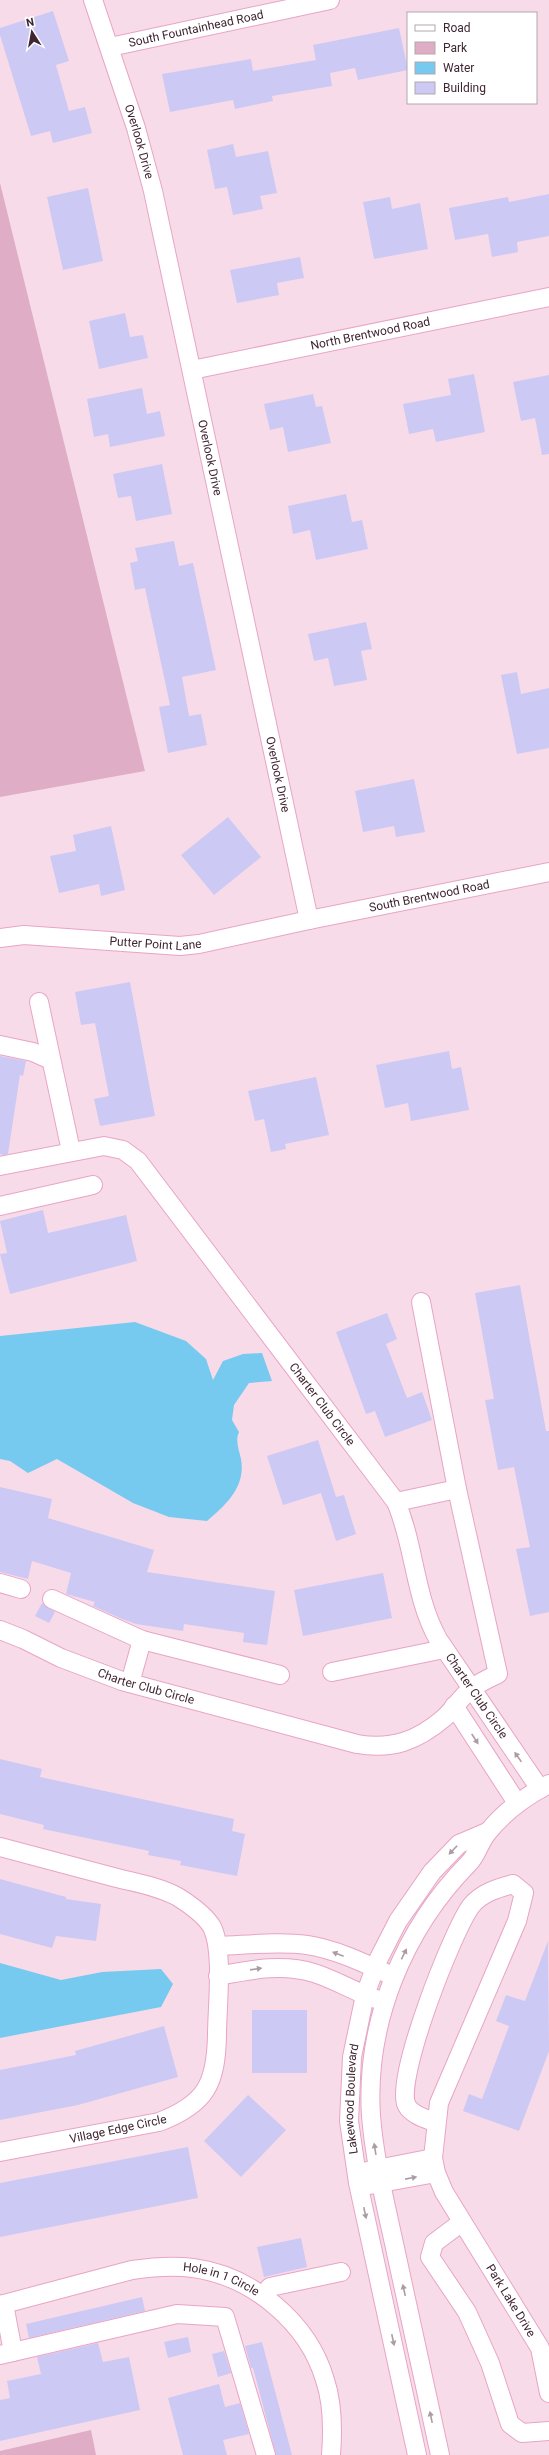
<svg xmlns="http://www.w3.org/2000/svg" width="549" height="2455" font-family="Roboto,sans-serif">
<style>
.green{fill:#e0adc6}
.water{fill:#76caef}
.building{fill:#ccc9f4}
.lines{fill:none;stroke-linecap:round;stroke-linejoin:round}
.minor-casing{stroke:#e8a4c6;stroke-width:20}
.minor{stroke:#fff;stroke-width:18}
.oneway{fill:#a99da3}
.labels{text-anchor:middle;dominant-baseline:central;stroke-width:3;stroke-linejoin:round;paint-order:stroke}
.street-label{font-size:12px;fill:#3f2532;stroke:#fff}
</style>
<rect width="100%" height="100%" fill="#f8dbe8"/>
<g class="green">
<polygon points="0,183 145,771 0,797"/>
<polygon points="91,2430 96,2455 0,2455 0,2451"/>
</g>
<g class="water">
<path d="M135 1322 186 1341 206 1359 213 1380 223 1361 243 1354 262 1353 272 1381 249 1383 234 1405 232 1420 239 1432C235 1440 239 1450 241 1459 246 1487 226 1505 207 1521L169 1517 133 1503 57 1459 28 1473 10 1461 0 1459V1336Z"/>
<polygon points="0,1963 61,1980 102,1972 161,1969 173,1984 161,2007 0,2038"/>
</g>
<g class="building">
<polygon points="53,11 69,61 56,65 69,111 85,107 92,133 53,143 50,131 31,136 0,35 0,28"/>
<polygon points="399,28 408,70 358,80 355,68 330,73 332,86 272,96 273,101 235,109 233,100 170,112 162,74 251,59 253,71 316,60 313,45"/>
<polygon points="233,144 236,157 268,151 277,193 260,196 263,209 233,215 227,187 215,189 207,150"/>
<polygon points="88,188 103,261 63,270 47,197"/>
<polygon points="549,194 549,236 517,242 518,252 492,257 488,234 455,240 449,208 508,197 509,202"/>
<polygon points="390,197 392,209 420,203 428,249 374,259 363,202"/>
<polygon points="300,257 304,278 277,283 279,295 237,303 230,270"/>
<polygon points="125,313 130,337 143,335 148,358 99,369 89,321"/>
<polygon points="474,374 485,432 436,442 433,429 409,434 403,404 451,395 448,379"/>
<polygon points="549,375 549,454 542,455 535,418 521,421 513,382"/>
<polygon points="142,388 147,414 160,411 165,436 110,447 108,434 94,437 87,399"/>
<polygon points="313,394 316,407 322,406 331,443 288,452 283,427 270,430 264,404"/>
<polygon points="162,464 172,514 136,521 131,496 118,498 113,474"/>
<polygon points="346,494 352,522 362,520 368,549 316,560 310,530 293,534 288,506"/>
<polygon points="174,541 179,566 193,563 216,670 182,677 189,716 201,714 207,745 168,753 159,707 170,705 145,588 135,590 130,563 138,561 135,548"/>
<polygon points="366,622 372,649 361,651 367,680 334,686 328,658 314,661 308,634"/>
<polygon points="517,672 521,694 549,688 549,748 517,754 501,675"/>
<polygon points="414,779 425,832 396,837 394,826 363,832 355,791"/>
<polygon points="228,817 261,857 214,895 181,855"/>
<polygon points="111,826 125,890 101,896 99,884 59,893 50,856 76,851 73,835"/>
<polygon points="130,982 155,1116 100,1126 94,1099 109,1096 95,1023 81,1025 75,992"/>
<polygon points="449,1051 452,1069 461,1067 469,1110 411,1121 408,1103 385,1108 376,1065"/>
<polygon points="0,1056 26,1061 23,1076 20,1075 8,1154 4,1155 0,1154"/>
<polygon points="316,1077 329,1135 285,1144 286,1149 271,1152 264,1119 255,1121 248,1091"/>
<polygon points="43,1210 48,1233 126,1215 137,1261 10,1294 0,1254 7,1253 0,1221"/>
<polygon points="520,1285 546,1431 549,1431 549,1612 530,1616 516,1549 530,1547 514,1467 498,1470 485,1400 494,1399 475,1293"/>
<polygon points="387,1313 397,1339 386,1344 407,1398 422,1392 432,1420 385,1437 375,1411 366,1414 336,1332"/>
<polygon points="318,1440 336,1497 344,1495 356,1534 336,1541 321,1493 283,1505 267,1456"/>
<polygon points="0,1487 52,1499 48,1518 154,1550 147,1572 275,1591 267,1645 243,1642 244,1633 184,1624 183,1631 136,1624 122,1619 93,1606 95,1602 66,1594 71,1573 32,1561 28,1579 0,1572"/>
<polygon points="383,1573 392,1618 303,1636 294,1590"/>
<polygon points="42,1603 55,1612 49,1623 35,1616"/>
<polygon points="0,1759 42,1769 40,1777 234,1819 232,1831 245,1834 237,1876 180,1865 181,1861 148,1855 149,1851 43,1829 44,1825 0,1814"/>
<polygon points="0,1879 66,1897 66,1899 101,1904 96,1941 56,1936 52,1948 0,1934"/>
<polygon points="548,1941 549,2051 519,2131 463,2111 469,2094 482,2099 509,2026 496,2021 506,1995 525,2001"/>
<rect x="252" y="2010" width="55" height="63"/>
<polygon points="164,2026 178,2077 78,2105 0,2120 0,2070 76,2055 75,2051"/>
<polygon points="248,2095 286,2130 241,2177 204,2141"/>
<polygon points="188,2147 198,2198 0,2237 0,2183"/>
<polygon points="301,2238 307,2267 264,2277 257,2247"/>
<polygon points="142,2297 145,2311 29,2338 26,2324"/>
<polygon points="188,2337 191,2352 168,2358 164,2342"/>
<polygon points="262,2342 292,2455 276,2455 253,2368 251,2368 245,2346"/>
<polygon points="98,2343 103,2362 129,2357 140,2410 0,2441 0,2400 10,2398 7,2381 41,2374 37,2357"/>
<polygon points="224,2351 231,2373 218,2377 212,2354"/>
<polygon points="219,2384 225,2407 240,2403 249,2434 223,2440 227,2455 183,2455 168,2398"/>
</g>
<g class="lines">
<defs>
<g id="minor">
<path id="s1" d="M93 0 136 128 153 191 309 920"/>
<path id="s2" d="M110 47 330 0"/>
<path id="s3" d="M192 370 549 297"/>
<path id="s4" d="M0 938 24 935 180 946 199 944 309 920 549 872"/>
<polyline points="39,1002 71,1151"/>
<polyline points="0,1045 33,1052 51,1060"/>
<path id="s5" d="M0 1166 104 1146 123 1150 138 1161 396 1502C415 1546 414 1596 438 1639L540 1789"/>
<polyline points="0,1206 93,1185"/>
<polyline points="396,1502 457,1489 421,1302"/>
<polyline points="0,1583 21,1589"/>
<polyline points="52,1599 142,1640"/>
<path id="s6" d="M0 1630 23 1639 61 1658 122 1681 357 1744C392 1750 417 1741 444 1718 454 1709 461 1697 471 1689 479 1683 489 1678 498 1674L457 1489"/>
<polyline points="332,1672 444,1649"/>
<polyline points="130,1683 142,1640 280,1675"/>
<polyline points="454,1706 517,1803"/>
<path d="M0 1847C39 1857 78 1868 117 1878 137 1883 160 1887 178 1897 189 1904 205 1915 212 1927 224 1951 217 2007 217 2035 216 2084 206 2104 159 2122L0 2152"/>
<path d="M218 1946C247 1945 278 1941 307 1945 334 1949 362 1962 386 1973"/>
<path d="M218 1976C250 1970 282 1963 314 1973 336 1980 355 1992 376 1999"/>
<path id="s7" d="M436 2123C427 2119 412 2115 407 2106 393 2082 453 1930 471 1906 481 1893 498 1888 513 1884L524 1893 517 1921 439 2103 433 2158 436 2173 444 2192 540 2348 549 2393"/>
<polyline points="367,2171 433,2158"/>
<polyline points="370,2185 436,2173"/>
<polyline points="462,2222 434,2243 430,2257 467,2312 490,2363 510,2424 522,2433 549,2431"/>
<polyline points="263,2296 270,2287 341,2272"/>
<polyline points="4,2304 13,2352"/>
<path id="s8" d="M0 2305 132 2270C152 2267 172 2265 193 2268 252 2276 308 2322 325 2380 333 2404 333 2430 331 2455"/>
<polyline points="0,2355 177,2314 225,2317 266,2455"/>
<path id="s9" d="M417 2455 358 2183 349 2121 352 2057 365 1995 378 1960 398 1921 432 1872 459 1844 487 1832"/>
<path d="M440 2455C426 2391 412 2326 398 2262 388 2214 375 2165 371 2116 365 2022 404 1929 469 1863 477 1855 480 1841 488 1832 504 1812 526 1796 549 1784"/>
</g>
</defs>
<use href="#minor" class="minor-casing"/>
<use href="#minor" class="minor"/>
</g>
<defs><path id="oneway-solid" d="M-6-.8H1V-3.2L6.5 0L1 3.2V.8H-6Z"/></defs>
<g class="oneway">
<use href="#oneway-solid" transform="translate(475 1739) rotate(57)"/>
<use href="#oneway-solid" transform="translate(518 1757) rotate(-125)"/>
<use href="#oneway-solid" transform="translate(453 1850) rotate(134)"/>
<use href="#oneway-solid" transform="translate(338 1954) rotate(-159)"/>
<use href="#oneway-solid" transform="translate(404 1954) rotate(-64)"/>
<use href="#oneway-solid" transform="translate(256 1969) rotate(-8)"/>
<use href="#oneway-solid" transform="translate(375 2149) rotate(-99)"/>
<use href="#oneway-solid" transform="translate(411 2178) rotate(-11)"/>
<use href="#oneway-solid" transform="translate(365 2213) rotate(78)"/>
<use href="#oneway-solid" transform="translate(404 2290) rotate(-102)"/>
<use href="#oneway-solid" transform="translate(393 2340) rotate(78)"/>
<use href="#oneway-solid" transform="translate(431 2417) rotate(-102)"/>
</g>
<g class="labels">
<g class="street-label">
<text stroke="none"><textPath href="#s2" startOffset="88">South Fountainhead Road</textPath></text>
<text stroke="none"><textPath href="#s1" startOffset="149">Overlook Drive</textPath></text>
<text stroke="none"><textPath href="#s3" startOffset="182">North Brentwood Road</textPath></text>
<text stroke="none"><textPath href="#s1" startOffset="473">Overlook Drive</textPath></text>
<text stroke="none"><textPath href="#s1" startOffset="797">Overlook Drive</textPath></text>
<text stroke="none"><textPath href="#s4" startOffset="435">South Brentwood Road</textPath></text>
<text stroke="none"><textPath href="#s4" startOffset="156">Putter Point Lane</textPath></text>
<text stroke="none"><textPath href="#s5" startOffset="449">Charter Club Circle</textPath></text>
<text stroke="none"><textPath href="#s6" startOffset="157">Charter Club Circle</textPath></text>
<text stroke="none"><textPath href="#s5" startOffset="784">Charter Club Circle</textPath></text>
<text stroke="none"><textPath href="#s9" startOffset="363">Lakewood Boulevard</textPath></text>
<text transform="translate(118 2129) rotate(-12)">Village Edge Circle</text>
<text stroke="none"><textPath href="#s8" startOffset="228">Hole in 1 Circle</textPath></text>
<text stroke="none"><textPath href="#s7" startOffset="755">Park Lake Drive</textPath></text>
</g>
</g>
<rect x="407" y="12" width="130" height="92" fill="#ffffff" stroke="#b2a8ad"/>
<rect x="415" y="25" width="20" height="6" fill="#ffffff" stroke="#b2a8ad"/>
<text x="443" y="32" font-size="12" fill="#3f2532">Road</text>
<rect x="415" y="42" width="20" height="12" fill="#e0adc6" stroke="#b2a8ad"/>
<text x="443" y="52" font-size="12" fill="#3f2532">Park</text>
<rect x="415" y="62" width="20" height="12" fill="#76caef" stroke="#b2a8ad"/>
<text x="443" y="72" font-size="12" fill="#3f2532">Water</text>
<rect x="415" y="82" width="20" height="12" fill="#ccc9f4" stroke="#b2a8ad"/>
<text x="443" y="92" font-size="12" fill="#3f2532">Building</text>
<g transform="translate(32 32) rotate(349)" stroke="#ffffff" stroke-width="3" paint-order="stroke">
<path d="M0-3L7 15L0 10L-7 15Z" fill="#3f2532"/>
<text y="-6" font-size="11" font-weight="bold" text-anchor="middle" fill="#3f2532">N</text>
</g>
</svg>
